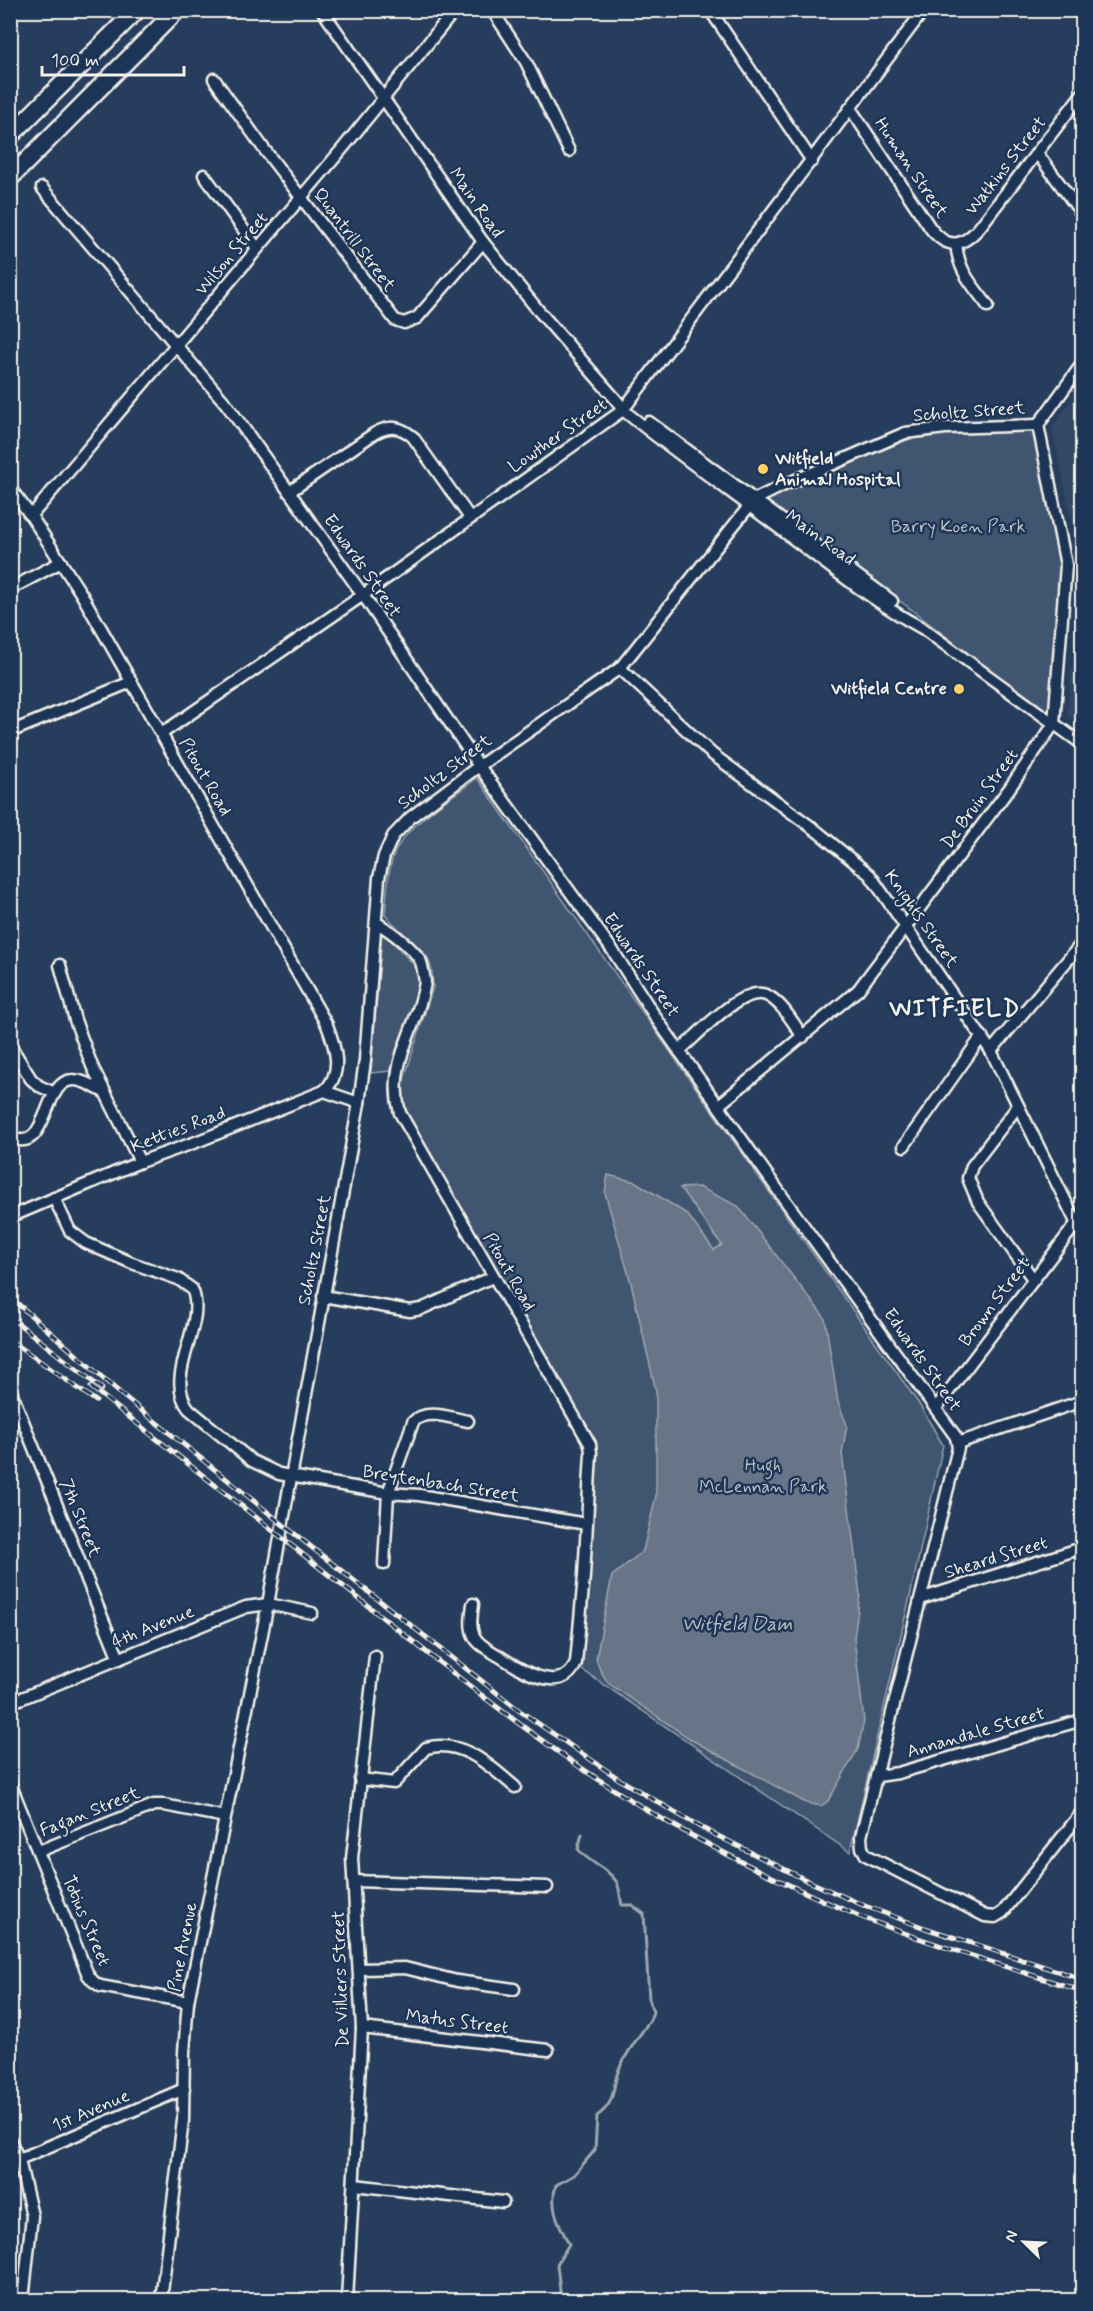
<svg xmlns="http://www.w3.org/2000/svg" width="1093" height="2311" font-family="Mynerve,sans-serif">
<style>
.built{fill:#334966}
.green{fill:#40546f;stroke:#9aa2ac;stroke-width:1.5}
.water{fill:#677588;stroke:#9fa7ae;stroke-width:1.5}
.lines{fill:none;stroke-linecap:round;stroke-linejoin:round}
.stream{stroke:#9fa7ae;stroke-width:3}
.minor-casing{stroke:#f4f1e8;stroke-width:15}
.highway-casing{stroke:#f4f1e8;stroke-width:21}
.minor{stroke:#1d3557;stroke-width:10}
.highway{stroke:#1d3557;stroke-width:16}
.rail-casing{stroke:#f4f1e8;stroke-width:5}
.rail{stroke:#1d3557;stroke-width:3;stroke-dasharray:9;stroke-linecap:butt}
.poi-dot{fill:#ffd166;stroke:#1d3557;stroke-width:2}
.labels{text-anchor:middle;dominant-baseline:central;stroke-width:5;stroke-linejoin:round;paint-order:stroke}
.street-label{font-size:18px;fill:#f4f1e8;stroke:#1d3557}
.poi-label{font-size:18px;font-weight:bold;fill:#f4f1e8;stroke:#1d3557;text-anchor:start}
.park-label{font-size:18px;fill:#bec2c4;stroke:#1d3557}
.water-label{font-size:20px;font-style:italic;fill:#bcbfc2;stroke:#1d3557}
.district-label{font-size:24px;font-weight:bold;letter-spacing:1.5px;fill:#f4f1e8;stroke:#1d3557}
</style>
<rect width="100%" height="100%" fill="#263d5d"/>
<filter id="ink" filterUnits="userSpaceOnUse"><feTurbulence type="fractalNoise" baseFrequency=".0167" numOctaves="2"/><feDisplacementMap in="SourceGraphic" scale="12" xChannelSelector="R" yChannelSelector="G"/><feConvolveMatrix kernelMatrix="1 2 1 2 8 2 1 2 1" color-interpolation-filters="sRGB"/></filter>
<g filter="url(#ink)">
<g class="built">
<polygon points="1082,385 1082,569 1052,428"/>
<polygon points="1082,569 1082,726 1067,715"/>
</g>
<g class="green">
<polygon points="1032,427 1061,568 1049,716 908,607 761,499 914,437"/>
<path d="M477 778 919 1404 943 1445 911 1592 850 1852 581 1669 592 1518 594 1446 404 1117 403 1083 433 987 432 972 428 958 385 915C387 895 387 873 394 854 406 824 452 798 477 778Z"/>
<polygon points="382,931 418,969 420,984 392,1071 371,1073"/>
</g>
<polygon class="water" points="608,1175 636,1182 687,1214 714,1250 722,1245 680,1188 699,1187 738,1206 825,1318 838,1402 847,1425 842,1453 860,1595 854,1638 864,1721 858,1749 828,1801 821,1806 806,1803 692,1740 608,1683 600,1670 596,1659 612,1576 643,1551 656,1496 656,1391 631,1283 605,1193"/>
<g class="lines">
<path class="stream" d="M561 2300 557 2264 569 2244C559 2224 549 2208 556 2185L574 2175 595 2150 597 2116C619 2101 610 2085 621 2065 629 2049 640 2035 650 2020L653 2012 649 1999 644 1914 632 1905H622C620 1898 620 1887 616 1881 607 1867 588 1863 578 1849L582 1834"/>
<defs>
<g id="minor">
<path d="M322 10 483 242 538 310 618 402 623 410C675 452 730 491 783 531 828 565 873 602 922 628L1082 744"/>
<polyline points="492,10 526,62 569,151"/>
<polyline points="710,10 812,161"/>
<polyline points="214,79 264,149 395,320 404,323 417,318 483,242"/>
<path d="M850 108 931 229C948 250 962 247 979 228L1082 94"/>
<polyline points="1037,153 1082,214"/>
<polyline points="204,175 257,248"/>
<polyline points="42,188 227,405 363,595 479,766 613,951 656,1018 780,1193 956,1437 958,1448 861,1837 862,1848 866,1855 985,1916 995,1917 1003,1912 1082,1812"/>
<path d="M956 244C959 273 972 284 988 306"/>
<polyline points="649,422 892,601"/>
<polyline points="1038,425 1082,364"/>
<path d="M10 488 31 516 82 595 327 1025C335 1046 344 1073 324 1091"/>
<path d="M289 492 375 433C390 425 400 426 413 437L470 518"/>
<polyline points="31,516 343,148 455,10"/>
<polyline points="10,589 61,562"/>
<polyline points="620,668 712,754 818,832 870,875 991,1051 1082,1234"/>
<polyline points="10,732 131,682"/>
<polyline points="161,734 363,595 623,410 924,10"/>
<path d="M377 923C389 930 415 949 421 962 423 968 424 976 425 982 418 1030 386 1061 400 1113L590 1444 591 1453 584 1576 576 1663C562 1697 519 1669 499 1656 491 1651 478 1645 474 1636 469 1626 472 1614 473 1604"/>
<polyline points="60,965 75,1020 92,1066 140,1162"/>
<polyline points="10,1045 31,1079 39,1086 55,1093"/>
<path d="M679 1051C697 1036 742 985 766 995 782 1002 793 1023 803 1037"/>
<polyline points="991,1051 1082,943"/>
<polyline points="719,1105 858,990 1009,789 1054,724 1066,565 1038,425"/>
<polyline points="1018,1106 972,1166 968,1178 978,1202 1033,1279"/>
<path d="M10 1137C50 1157 41 1079 74 1080 84 1080 96 1088 104 1092"/>
<polyline points="904,1146 982,1036"/>
<path d="M54 1198 70 1231 86 1243 132 1263 178 1279 192 1289C208 1324 162 1376 189 1409L252 1461 279 1474 388 1493 419 1495 586 1524"/>
<polyline points="10,1217 140,1162 196,1142 324,1091 359,1103"/>
<polyline points="323,1296 410,1311 421,1309 493,1277"/>
<polyline points="10,1389 119,1659"/>
<polyline points="936,1408 1082,1216"/>
<polyline points="958,1443 1082,1401"/>
<path d="M384 1564 388 1493 413 1422C426 1408 451 1418 468 1421"/>
<polyline points="920,1599 1082,1548"/>
<polyline points="10,1703 246,1607 268,1604 312,1613"/>
<polyline points="878,1776 898,1773 1082,1720"/>
<path d="M360 1779 394 1783 426 1748C462 1738 490 1766 515 1787"/>
<polyline points="10,1783 88,1975 93,1981 100,1986 188,2002"/>
<polyline points="39,1851 154,1805 164,1805 225,1817"/>
<polyline points="353,1881 547,1887"/>
<polyline points="359,1969 405,1968 457,1981 514,1989"/>
<polyline points="362,2028 548,2050"/>
<polyline points="10,2140 19,2160 32,2216 23,2300"/>
<polyline points="10,2163 184,2089"/>
<polyline points="354,2185 503,2202"/>
<polyline points="161,2300 183,2120 184,2052 188,2002 268,1604 359,1103 365,1060 379,878 384,856 393,836 411,817 479,766 620,668 754,500 782,486 905,433 945,428 1038,425"/>
<polyline points="347,2300 362,2028 352,1858 375,1656"/>
</g>
<g id="highway">
<polyline points="10,136 137,10"/>
<polyline points="10,178 177,10"/>
</g>
</defs>
<use href="#minor" class="minor-casing"/>
<use href="#highway" class="highway-casing"/>
<use href="#minor" class="minor"/>
<use href="#highway" class="highway"/>
<defs>
<g id="rail">
<polyline points="10,1297 121,1394 296,1535 520,1711 622,1781 702,1828 808,1881 865,1906 925,1928 1082,1979"/>
<polyline points="10,1317 102,1389"/>
<polyline points="10,1340 96,1401"/>
<path d="M91 1387C188 1464 285 1540 382 1617 473 1689 563 1762 664 1820 727 1856 792 1888 859 1916 932 1945 1008 1967 1082 1991"/>
</g>
</defs>
<use href="#rail" class="rail-casing"/>
<use href="#rail" class="rail"/>
</g>
</g>
<g class="poi-dot">
<circle cx="763" cy="469" r="6"/>
<circle cx="959" cy="689" r="6"/>
</g>
<g class="labels">
<g class="street-label">
<text transform="translate(1006 166) rotate(-52)">Watkins Street</text>
<text transform="translate(911 168) rotate(56)">Human Street</text>
<text transform="translate(476 203) rotate(55)">Main Road</text>
<text transform="translate(354 240) rotate(53)">Quantrill Street</text>
<text transform="translate(232 254) rotate(-50)">Wilson Street</text>
<text transform="translate(969 412) rotate(-4)">Scholtz Street</text>
<text transform="translate(558 436) rotate(-35)">Lowther Street</text>
<text transform="translate(820 538) rotate(36)">Main Road</text>
<text transform="translate(362 566) rotate(55)">Edwards Street</text>
<text transform="translate(445 772) rotate(-37)">Scholtz Street</text>
<text transform="translate(205 777) rotate(60)">Pitout Road</text>
<text transform="translate(980 799) rotate(-54)">De Bruin Street</text>
<text transform="translate(921 919) rotate(55)">Knights Street</text>
<text transform="translate(641 965) rotate(56)">Edwards Street</text>
<text transform="translate(178 1130) rotate(-21)">Ketties Road</text>
<text transform="translate(315 1250) rotate(-79)">Scholtz Street</text>
<text transform="translate(509 1272) rotate(60)">Pitout Road</text>
<text transform="translate(995 1302) rotate(-53)">Brown Street</text>
<text transform="translate(922 1360) rotate(55)">Edwards Street</text>
<text transform="translate(441 1484) rotate(9)">Breytenbach Street</text>
<text transform="translate(80 1518) rotate(68)">7th Street</text>
<text transform="translate(996 1558) rotate(-17)">Sheard Street</text>
<text transform="translate(153 1627) rotate(-22)">4th Avenue</text>
<text transform="translate(976 1733) rotate(-16)">Annandale Street</text>
<text transform="translate(90 1812) rotate(-22)">Fagan Street</text>
<text transform="translate(86 1921) rotate(67)">Totius Street</text>
<text transform="translate(183 1947) rotate(-79)">Pine Avenue</text>
<text transform="translate(341 1979) rotate(-92)">De Villiers Street</text>
<text transform="translate(457 2022) rotate(7)">Matus Street</text>
<text transform="translate(91 2111) rotate(-23)">1st Avenue</text>
</g>
<g class="poi-label">
<text x="775" y="459">Witfield<tspan x="775" dy="21">Animal Hospital</tspan></text>
<text x="947" y="689" text-anchor="end">Witfield Centre</text>
</g>
<g class="park-label">
<text x="958" y="527">Barry Koen Park</text>
<text x="763" y="1466">Hugh<tspan x="763" dy="21">McLennan Park</tspan></text>
</g>
<g class="water-label">
<text x="737" y="1624">Witfield Dam</text>
</g>
<g class="district-label">
<text x="955" y="1009">WITFIELD</text>
</g>
</g>
<rect width="1093" height="2311" fill="none" stroke="#1d3557" stroke-width="36"/>
<rect x="18" y="18" width="1057" height="2275" fill="none" stroke="#f4f1e8" stroke-width="2" filter="url(#ink)"/>
<g transform="translate(1024 2242) rotate(294)" stroke="#1d3557" stroke-width="4.5" paint-order="stroke">
<path d="M0-4.5L10 22L0 15L-10 22Z" fill="#f4f1e8"/>
<text y="-9" font-size="16" font-weight="bold" text-anchor="middle" fill="#f4f1e8">N</text>
</g>
<path d="M42 66v9h142v-9" fill="none" stroke="#f4f1e8" stroke-width="3"/>
<text x="51" y="66" font-size="18" fill="#f4f1e8" stroke="#1d3557" stroke-width="4.5" paint-order="stroke">100 m</text>
</svg>
